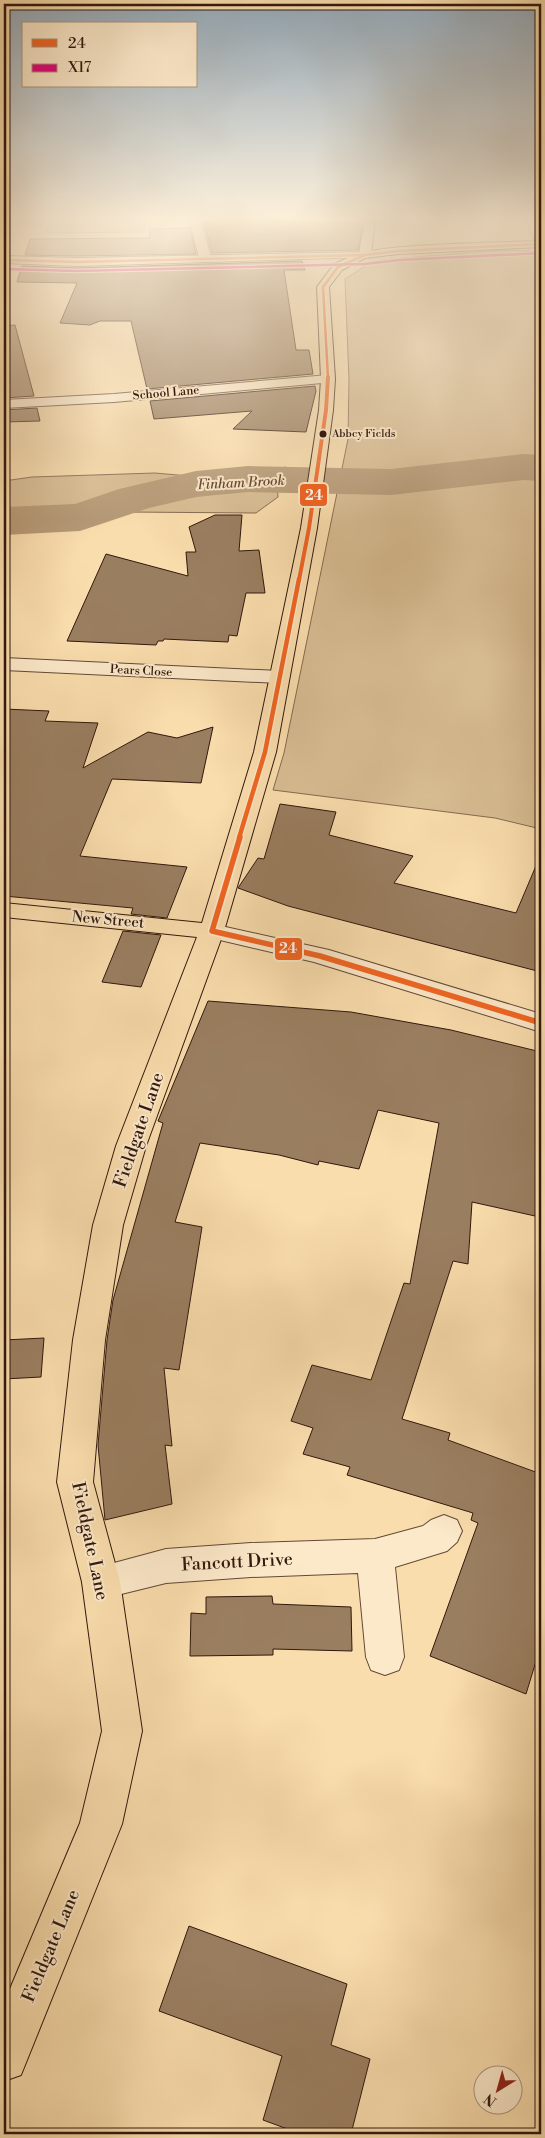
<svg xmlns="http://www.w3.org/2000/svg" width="545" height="2138" font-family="'Libre Bodoni',serif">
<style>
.green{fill:#d8bc92;stroke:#846a50}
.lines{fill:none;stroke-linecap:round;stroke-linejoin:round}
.river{fill:#b69a77;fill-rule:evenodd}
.building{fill:#9a7e60;stroke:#31180d}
.minor-casing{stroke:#634935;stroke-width:2}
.tertiary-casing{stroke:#634935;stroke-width:2}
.secondary-casing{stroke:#31180d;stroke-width:2}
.primary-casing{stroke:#31180d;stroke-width:2}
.minor{fill:#fce9ca;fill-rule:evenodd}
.tertiary{fill:#fce9ca;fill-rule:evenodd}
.secondary{fill:#fce9ca;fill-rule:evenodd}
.primary{fill:#faddad;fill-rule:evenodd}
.bus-1-far3-casing{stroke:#fce9ca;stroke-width:4.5}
.bus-1-far2-casing{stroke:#fce9ca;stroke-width:5.5}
.bus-1-far1-casing{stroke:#fce9ca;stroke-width:7}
.bus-1-casing{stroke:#fce9ca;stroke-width:9}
.bus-2-casing{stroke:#fce9ca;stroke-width:4.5}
.bus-1-far3{stroke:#f26522;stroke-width:2.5}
.bus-1-far2{stroke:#f26522;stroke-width:4}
.bus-1-far1{stroke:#f26522;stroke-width:4.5}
.bus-1{stroke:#f26522;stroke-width:5.5}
.bus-2{stroke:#e5007d;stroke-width:2.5}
.bus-dot{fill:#31180d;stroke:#fce9ca;stroke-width:2}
.labels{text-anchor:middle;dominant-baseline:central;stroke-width:4;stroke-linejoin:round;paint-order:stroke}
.far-bus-label{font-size:11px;fill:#31180d;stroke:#fce9ca;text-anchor:start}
.far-street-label{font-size:12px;fill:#31180d;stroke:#fce9ca}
.far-water-label{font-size:14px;font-style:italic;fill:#664c37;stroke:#fce9ca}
.street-label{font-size:15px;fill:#31180d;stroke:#fce9ca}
.near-street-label{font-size:18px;fill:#31180d;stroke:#fce9ca}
.line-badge{stroke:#fce9ca;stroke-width:2}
.badge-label{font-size:14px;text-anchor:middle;font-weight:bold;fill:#fff}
</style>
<rect width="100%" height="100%" fill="#faddad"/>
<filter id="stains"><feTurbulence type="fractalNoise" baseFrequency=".004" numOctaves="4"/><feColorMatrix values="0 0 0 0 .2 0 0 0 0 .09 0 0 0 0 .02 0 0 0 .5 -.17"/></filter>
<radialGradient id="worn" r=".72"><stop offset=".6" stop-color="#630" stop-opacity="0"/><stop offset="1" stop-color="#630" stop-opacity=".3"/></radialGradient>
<g class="green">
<polygon points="49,220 144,220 144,232 47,233"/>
<polygon points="501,250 533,251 541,255 541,829 495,818 273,790 284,753 348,439 349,380 345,279 367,265 381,260"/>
<polygon points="286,467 277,481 278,497 256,513 127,512 4,533 4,481 32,477 155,473 200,477 244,475"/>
</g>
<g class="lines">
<polygon class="river" points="523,454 541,455 541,481 523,480 391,495 248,492 196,497 149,508 80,531 4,535 4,507 75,504 119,489 196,471 248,466 391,469"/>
</g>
<g class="building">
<polygon points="224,220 255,220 363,223 358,250 212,253 204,222"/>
<polygon points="190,228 196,254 77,256 25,255 30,239 150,238 149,229"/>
<polygon points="302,261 305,270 284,270 296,350 309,350 313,374 147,389 131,321 100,321 90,325 60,323 77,283 17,282 22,266 77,268"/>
<polygon points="15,325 34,396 4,398 4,326"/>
<polygon points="315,386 316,391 306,432 233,429 252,411 154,419 150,401"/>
<polygon points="37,408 40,421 4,422 4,410"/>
<polygon points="215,515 242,515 239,551 259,550 265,593 246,593 237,636 229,635 228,642 164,639 163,641 158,641 156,645 67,641 106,554 188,576 186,552 196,552 189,527"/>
<polygon points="4,709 49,711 45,721 98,723 83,768 148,732 177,738 213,727 201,783 112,779 80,856 187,867 167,918 131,914 133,908 4,896"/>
<polygon points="280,804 336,812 329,835 413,856 394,883 516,913 541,854 541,972 288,906 238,888 258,858 264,859"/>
<polygon points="123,931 161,935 141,987 102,982"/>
<polygon points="208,1001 351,1012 451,1030 541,1052 541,1184 535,1216 472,1202 468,1264 453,1261 402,1419 450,1433 448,1440 541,1474 541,1645 526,1694 430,1656 478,1523 471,1520 473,1513 347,1475 350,1467 303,1454 313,1428 291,1421 312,1365 371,1380 404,1283 410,1284 439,1123 378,1110 359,1169 319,1161 318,1165 279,1155 200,1143 175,1222 202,1227 179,1370 164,1368 172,1446 165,1445 172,1504 105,1520 98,1445 107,1340 113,1300 163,1123 158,1121"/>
<polygon points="44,1338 41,1377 4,1379 4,1340"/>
<polygon points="272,1596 273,1604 351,1607 352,1651 273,1649 273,1655 190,1656 191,1613 206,1614 206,1597"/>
<polygon points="189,1926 347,1984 331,2045 370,2059 351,2134 301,2134 263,2120 282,2056 159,2011"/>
</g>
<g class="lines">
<defs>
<g id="minor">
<polygon points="190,220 201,220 211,258 209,260 205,261 199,258"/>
<polygon points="526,220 537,220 541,230 541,244 535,241"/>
<polygon points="328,375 335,379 333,382 114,402 4,408 4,400 114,394"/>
<polygon points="4,658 279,671 286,673 289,677 286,681 279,683 4,670"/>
<polygon points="444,1515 457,1520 462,1531 457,1542 447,1551 395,1567 404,1657 399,1670 385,1675 371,1670 366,1657 358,1573 251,1577 166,1583 101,1599 88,1594 82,1582 88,1570 166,1549 251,1543 375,1539 423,1526 431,1520"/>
</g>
<g id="tertiary">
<polygon points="365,252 371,255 369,257 77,266 4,263 4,256 77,258"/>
<polygon points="212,924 329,950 541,1014 541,1032 314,962 203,936 200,931 203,926"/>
</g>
<path id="secondary" d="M541 241V247L398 254 365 258 359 255C370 244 516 242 541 241Z"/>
<polygon id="primary" points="365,220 375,220 371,255 342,270 329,287 335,379 333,410 317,528 276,752 224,931 146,1146 123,1225 105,1340 93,1482 120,1582 142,1731 122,1824 21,2075 4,2081 4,2003 80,1823 102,1731 82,1582 57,1482 73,1340 93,1225 116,1146 197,937 4,917 4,903 202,923 254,752 301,528 319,410 321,379 317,287 334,264 359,253"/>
</defs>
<use href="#minor" class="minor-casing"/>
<use href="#tertiary" class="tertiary-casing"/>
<use href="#secondary" class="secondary-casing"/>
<use href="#primary" class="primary-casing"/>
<use href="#minor" class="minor"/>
<use href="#tertiary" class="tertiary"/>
<use href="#secondary" class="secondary"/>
<use href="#primary" class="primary"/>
<defs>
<g id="bus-1-far3">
<polyline points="4,260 77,262 365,255 398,251 541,244"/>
<polyline points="328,378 323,287 338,267 365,255"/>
</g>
<polyline id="bus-1-far2" points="299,580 309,528 326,410 328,377"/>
<polyline id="bus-1-far1" points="239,838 265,752 299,579"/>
<polyline id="bus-1" points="240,837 212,931 320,956 541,1023"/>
<polyline id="bus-2" points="4,269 77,271 365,264 399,260 541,253"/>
</defs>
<use href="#bus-1-far3" class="bus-1-far3-casing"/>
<use href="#bus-1-far2" class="bus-1-far2-casing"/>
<use href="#bus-1-far1" class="bus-1-far1-casing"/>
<use href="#bus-1" class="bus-1-casing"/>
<use href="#bus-2" class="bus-2-casing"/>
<use href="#bus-1-far3" class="bus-1-far3"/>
<use href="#bus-1-far2" class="bus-1-far2"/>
<use href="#bus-1-far1" class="bus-1-far1"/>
<use href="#bus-1" class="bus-1"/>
<use href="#bus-2" class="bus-2"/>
</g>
<linearGradient id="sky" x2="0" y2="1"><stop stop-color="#94aabb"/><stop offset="0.42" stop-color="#fdf0da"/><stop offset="1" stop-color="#fdf0da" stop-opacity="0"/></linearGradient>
<rect width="545" height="520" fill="url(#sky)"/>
<circle class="bus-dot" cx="323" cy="434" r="4.5"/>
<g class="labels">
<g class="far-bus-label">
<text x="332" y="434">Abbey Fields</text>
</g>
<g class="far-street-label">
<text transform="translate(166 393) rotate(-5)">School Lane</text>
<text transform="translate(141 671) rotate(3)">Pears Close</text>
</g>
<g class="far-water-label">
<text transform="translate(241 483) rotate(-3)">Finham Brook</text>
</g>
<g class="street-label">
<text transform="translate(108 920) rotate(5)">New Street</text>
</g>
<g class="near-street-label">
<text transform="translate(139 1130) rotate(-71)">Fieldgate Lane</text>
<text transform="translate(90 1541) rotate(78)">Fieldgate Lane</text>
<text transform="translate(237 1562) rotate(-3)">Fancott Drive</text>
<text transform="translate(51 1946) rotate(-67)">Fieldgate Lane</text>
</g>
</g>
<g class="line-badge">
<rect x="299" y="483" width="29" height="24" rx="5" fill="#f26522"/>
<rect x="274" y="937" width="29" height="24" rx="5" fill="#f26522"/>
</g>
<g class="badge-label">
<text x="314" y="500">24</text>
<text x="288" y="953">24</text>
</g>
<rect width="545" height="2138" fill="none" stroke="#faddad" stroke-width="20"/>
<rect x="5" y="5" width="535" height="2128" fill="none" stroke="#31180d" stroke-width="2.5"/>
<rect x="10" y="10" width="525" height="2118" fill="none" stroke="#31180d"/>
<rect x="22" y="22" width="175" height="65" fill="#fce9ca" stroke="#ab957e"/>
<rect x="32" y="39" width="25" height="8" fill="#f26522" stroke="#ab957e"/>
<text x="68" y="48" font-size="15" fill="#31180d">24</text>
<rect x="32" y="64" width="25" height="8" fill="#e5007d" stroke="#ab957e"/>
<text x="68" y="72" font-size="15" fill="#31180d">X17</text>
<g transform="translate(498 2090) rotate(217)"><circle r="24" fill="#fce9ca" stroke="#ab957e"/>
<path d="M0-4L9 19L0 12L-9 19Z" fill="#8f2418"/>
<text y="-8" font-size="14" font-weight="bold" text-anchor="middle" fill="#31180d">N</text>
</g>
<rect width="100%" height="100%" filter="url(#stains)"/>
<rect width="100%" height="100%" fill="url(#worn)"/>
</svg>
